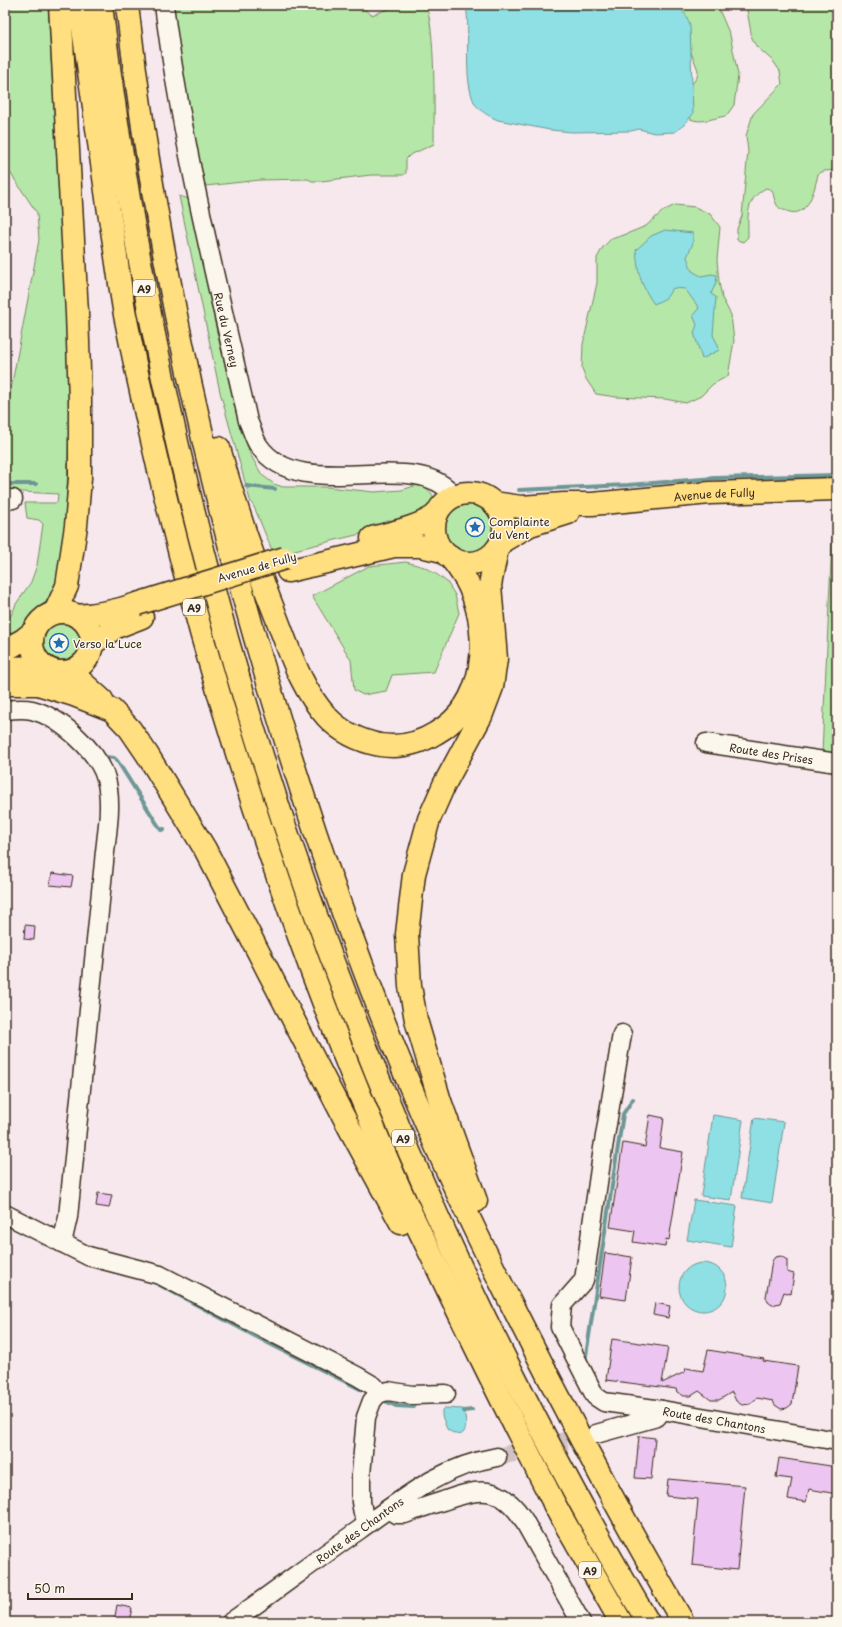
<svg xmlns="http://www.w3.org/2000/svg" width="842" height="1627" font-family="'Playpen Sans',sans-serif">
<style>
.green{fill:#b5e8a8;stroke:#788963}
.water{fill:#8ee0e4;stroke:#6d9795}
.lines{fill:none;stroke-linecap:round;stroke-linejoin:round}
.stream{stroke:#6d9795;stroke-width:4}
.building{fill:#ecc6f0;stroke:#3b2a1e}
.minor-tunnel{stroke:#d1c2c4;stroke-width:18;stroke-dasharray:18 9;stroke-linecap:butt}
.minor-casing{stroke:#3b2a1e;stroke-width:21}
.major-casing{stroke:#3b2a1e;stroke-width:25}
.highway-casing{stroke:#3b2a1e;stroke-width:25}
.minor{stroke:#fbf7ec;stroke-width:18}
.major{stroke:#ffdf80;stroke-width:22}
.highway{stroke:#ffdf80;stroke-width:22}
.major-bridge-casing{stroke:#3b2a1e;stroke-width:25;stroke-linecap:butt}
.major-bridge{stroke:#ffdf80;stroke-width:22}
.labels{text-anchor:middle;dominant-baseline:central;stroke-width:3;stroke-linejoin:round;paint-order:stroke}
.shield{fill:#fbf7ec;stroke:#75685c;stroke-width:1}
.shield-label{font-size:10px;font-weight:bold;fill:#3b2a1e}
.street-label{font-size:11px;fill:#3b2a1e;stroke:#fbf7ec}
.poi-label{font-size:11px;fill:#3b2a1e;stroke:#fbf7ec;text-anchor:start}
</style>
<rect width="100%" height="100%" fill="#f6e8ed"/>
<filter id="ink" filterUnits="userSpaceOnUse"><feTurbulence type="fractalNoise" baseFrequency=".025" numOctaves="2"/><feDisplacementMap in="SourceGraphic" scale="8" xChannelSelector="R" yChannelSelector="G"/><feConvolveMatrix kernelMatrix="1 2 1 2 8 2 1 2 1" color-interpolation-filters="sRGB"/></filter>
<g filter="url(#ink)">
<g class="green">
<polygon points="5,5 48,5 66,313 69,425 66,523 60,575 52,594 44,604 38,607 30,614 20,630 5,640 5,621 12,614 16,604 31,582 37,565 43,524 39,520 27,518 25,503 57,503 58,494 5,491 5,421 39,240 37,213 5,165"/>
<path d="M171 5H362L365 10 372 15 398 5H425C436 21 434 120 434 144L410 155 406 159V173L403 175H371L321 181H312L308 179 260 180 206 186 201 175Z"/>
<path d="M672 5H717L730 35 738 75 734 105 726 116C711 118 696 127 684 114L690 87 697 77 698 70Z"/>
<path d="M746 5H837V170L824 171 818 174C815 188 808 220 787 211 783 210 779 209 777 205 774 201 774 195 772 190L766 188C745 199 748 216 748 237L743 242 737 240V229L742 216 748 151 746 136 753 114 782 84 780 71 773 61 756 46 752 38Z"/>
<path d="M179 196 189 199 218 337 234 403 250 454 262 475 274 484 283 487H327L374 492 402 490 420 484C428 489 435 494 435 504L385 528 274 555 255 509 250 500 220 392Z"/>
<polygon points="675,205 695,207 710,214 720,227 717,260 719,282 722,298 731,315 734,341 728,376 713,384 701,396 686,403 665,399 616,397 596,394 586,379 582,368 583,344 597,283 597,258 603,247 611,239 624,235 646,226 663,211"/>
<polygon points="837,500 837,755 822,752 833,520 834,508"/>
<circle cx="469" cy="528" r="26"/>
<polygon points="406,562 424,567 436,574 447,582 455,595 459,613 434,672 392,675 386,691 363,695 354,690 351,660 312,596 369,566"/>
<circle cx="62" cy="642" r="18"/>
</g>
<g class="water">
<path d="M466 5H677L686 15 690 25 693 114 685 124 675 132 654 133 639 129 631 131 572 132 550 130 498 120C490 117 480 111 475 104 462 79 471 34 466 5Z"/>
<path d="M665 230 693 233V243L687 257 692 271 701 276 712 274 717 275 716 283 711 294 716 297 713 335 718 345 719 350 702 359 694 333 697 325 693 315 699 308 685 289 673 288 666 298 654 304C640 284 638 273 636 250L651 236Z"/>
<polygon points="713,1115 743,1120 731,1200 701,1196"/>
<polygon points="754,1118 784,1122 772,1203 742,1198"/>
<polygon points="694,1200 737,1206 731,1247 687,1240"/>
<circle cx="703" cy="1287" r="24"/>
<path d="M444 1408 463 1409C468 1423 468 1445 447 1429L442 1416V1410Z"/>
</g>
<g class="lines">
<g class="stream">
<polyline points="5,484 36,484"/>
<polyline points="246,486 275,489"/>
<polyline points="519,490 628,485 715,478 837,475"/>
<polyline points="103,755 105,757 114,758 118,762 161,830 164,829"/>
<polyline points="154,1282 270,1344 362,1390"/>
<polyline points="585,1362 623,1114 633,1099"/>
<polyline points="383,1400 396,1406 414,1407"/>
<polyline points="464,1411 472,1410"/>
</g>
</g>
<g class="building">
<polygon points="52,873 73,876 71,887 50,885"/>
<polygon points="25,925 35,926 34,940 24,939"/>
<polygon points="650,1115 664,1118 660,1148 683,1152 669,1240 666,1239 665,1247 633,1242 635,1231 610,1227 623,1143 645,1147"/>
<polygon points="98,1193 112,1195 109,1208 96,1206"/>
<polygon points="605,1253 632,1257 626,1300 599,1296"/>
<polygon points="781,1256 787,1260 787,1272 794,1274 791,1294 784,1292 780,1303 772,1305 768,1302 766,1297 772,1261 775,1257"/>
<polygon points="655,1303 670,1306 668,1318 653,1315"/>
<polygon points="612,1339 668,1347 662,1383 685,1372 686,1368 703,1371 708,1350 764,1359 763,1361 798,1366 792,1404 787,1408 781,1409 775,1405 773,1401 757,1398 750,1404 742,1405 736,1401 732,1392 719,1400 711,1400 699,1391 691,1396 684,1396 677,1392 676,1389 606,1380"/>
<polygon points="639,1436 655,1438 651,1479 635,1478"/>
<polygon points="779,1458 837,1467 837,1494 809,1489 806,1502 788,1499 792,1479 776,1477"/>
<polygon points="668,1479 745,1486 737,1570 692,1565 698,1499 666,1496"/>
<polygon points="117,1605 132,1608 129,1622 114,1622"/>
</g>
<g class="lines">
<polyline class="minor-tunnel" points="497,1457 594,1434"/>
<defs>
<g id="minor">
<path id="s1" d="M164 5C182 146 217 283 248 421 252 429 254 439 259 446 302 507 416 444 454 496"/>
<polyline points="5,500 13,499"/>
<path d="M5 710C14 709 24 708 32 710 60 717 99 752 106 779 113 805 106 836 104 862L68 1217 62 1243"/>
<path id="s2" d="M706 743 837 763"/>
<polyline points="622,1034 603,1148 584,1280 562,1305 560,1327 595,1396 604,1402 662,1410"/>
<polyline points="5,1214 88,1256 160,1275 357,1376 374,1386 380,1393"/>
<path id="s3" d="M596 1434 657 1417 662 1410 837 1441"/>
<path d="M388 1509 396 1514H405C418 1509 430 1505 443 1501 478 1488 500 1484 523 1519L581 1622"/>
<polyline points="368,1523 363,1513 361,1502 361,1475 366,1417 372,1401 378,1394 388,1391 412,1395 446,1394"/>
<path id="s4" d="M231 1622C274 1592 316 1560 359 1530 405 1497 440 1467 497 1457"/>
</g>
<g id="major">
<circle cx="469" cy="528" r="35"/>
<path id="s5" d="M494 503 521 507 564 504H592L710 493 837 489"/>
<path d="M372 538C393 532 417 528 436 515"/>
<polyline points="501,542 530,525 568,513"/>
<polyline points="288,571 394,546 420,546 443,551"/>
<circle cx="62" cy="642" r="30"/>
<path d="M76 616C98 615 117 611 137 604"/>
<polyline points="92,644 116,627 142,617"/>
<polyline points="5,650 23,640 33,632"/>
<polyline points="5,668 45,667"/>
</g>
<g id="highway">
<path d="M80 5C89 74 99 143 109 212 115 246 119 281 125 315 184 611 275 901 395 1178 408 1208 422 1236 436 1265 476 1350 518 1433 561 1517"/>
<path d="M101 5C124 194 159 381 207 565 274 821 367 1071 481 1310 533 1416 588 1521 648 1622"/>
<path d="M127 5C153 235 202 461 268 682 315 840 369 996 436 1146 463 1207 492 1266 522 1325 573 1426 626 1525 683 1622"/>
<path d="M219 448C235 506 255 563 277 619 290 653 302 690 327 717 341 732 360 741 380 745 400 748 420 743 436 733 486 705 491 637 470 588 465 577 458 567 450 557"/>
<polyline points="55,612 67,586 76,526 80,478 80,400 77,313 60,5"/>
<polyline points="65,672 82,682 102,700"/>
<polyline points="5,684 38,684 74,695 112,710 130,729 147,754 205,849 351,1131 401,1223"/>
<polyline points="476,1201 440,1101 416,1020 410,986 407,934 414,874 429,819 444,785 481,716 492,687 496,659 490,585 497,549"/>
<polyline points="554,1504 621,1622"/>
</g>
</defs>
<use href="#minor" class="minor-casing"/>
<use href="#major" class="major-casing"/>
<use href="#highway" class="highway-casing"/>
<use href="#minor" class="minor"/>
<use href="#major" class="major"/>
<use href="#highway" class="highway"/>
<defs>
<polyline id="major-bridge" points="137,604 285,558"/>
</defs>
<use href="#major-bridge" class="major-bridge-casing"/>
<use href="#major-bridge" class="major-bridge"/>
</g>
</g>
<defs>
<symbol id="sight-ring" viewBox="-11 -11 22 22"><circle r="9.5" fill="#fbf7ec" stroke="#1f6fb2" stroke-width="1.5"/><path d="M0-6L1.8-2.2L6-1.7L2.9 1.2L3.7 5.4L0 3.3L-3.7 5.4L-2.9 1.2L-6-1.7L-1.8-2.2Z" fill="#1f6fb2"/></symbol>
</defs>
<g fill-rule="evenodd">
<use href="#sight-ring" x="464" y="516" width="22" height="22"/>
<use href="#sight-ring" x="48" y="632" width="22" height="22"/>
</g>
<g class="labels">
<g class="shield">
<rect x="133" y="280" width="22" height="16" rx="3"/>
<rect x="183" y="599" width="22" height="16" rx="3"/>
<rect x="392" y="1130" width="22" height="16" rx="3"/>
<rect x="579" y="1562" width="22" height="16" rx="3"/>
</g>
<g class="shield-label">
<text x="144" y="288">A9</text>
<text x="194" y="607">A9</text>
<text x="403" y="1138">A9</text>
<text x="590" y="1570">A9</text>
</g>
<g class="street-label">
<text stroke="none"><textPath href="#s1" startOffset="331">Rue du Verney</textPath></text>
<text stroke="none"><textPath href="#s5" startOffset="221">Avenue de Fully</textPath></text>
<text transform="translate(257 567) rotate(-16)">Avenue de Fully</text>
<text stroke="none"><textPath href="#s2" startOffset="66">Route des Prises</textPath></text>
<text stroke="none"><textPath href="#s3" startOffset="125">Route des Chantons</textPath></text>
<text stroke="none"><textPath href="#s4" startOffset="158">Route des Chantons</textPath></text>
</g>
<g class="poi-label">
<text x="489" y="521">Complainte<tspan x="489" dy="13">du Vent</tspan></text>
<text x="73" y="643">Verso la Luce</text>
</g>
</g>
<rect width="842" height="1627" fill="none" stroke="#fbf7ec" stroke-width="20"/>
<rect x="10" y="10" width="822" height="1607" fill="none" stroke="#3b2a1e" stroke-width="1.5" filter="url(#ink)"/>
<path d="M28 1593v6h104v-6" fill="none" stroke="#3b2a1e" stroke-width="2"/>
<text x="34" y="1593" font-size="12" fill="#3b2a1e" stroke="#fbf7ec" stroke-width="3" paint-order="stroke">50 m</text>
</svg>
